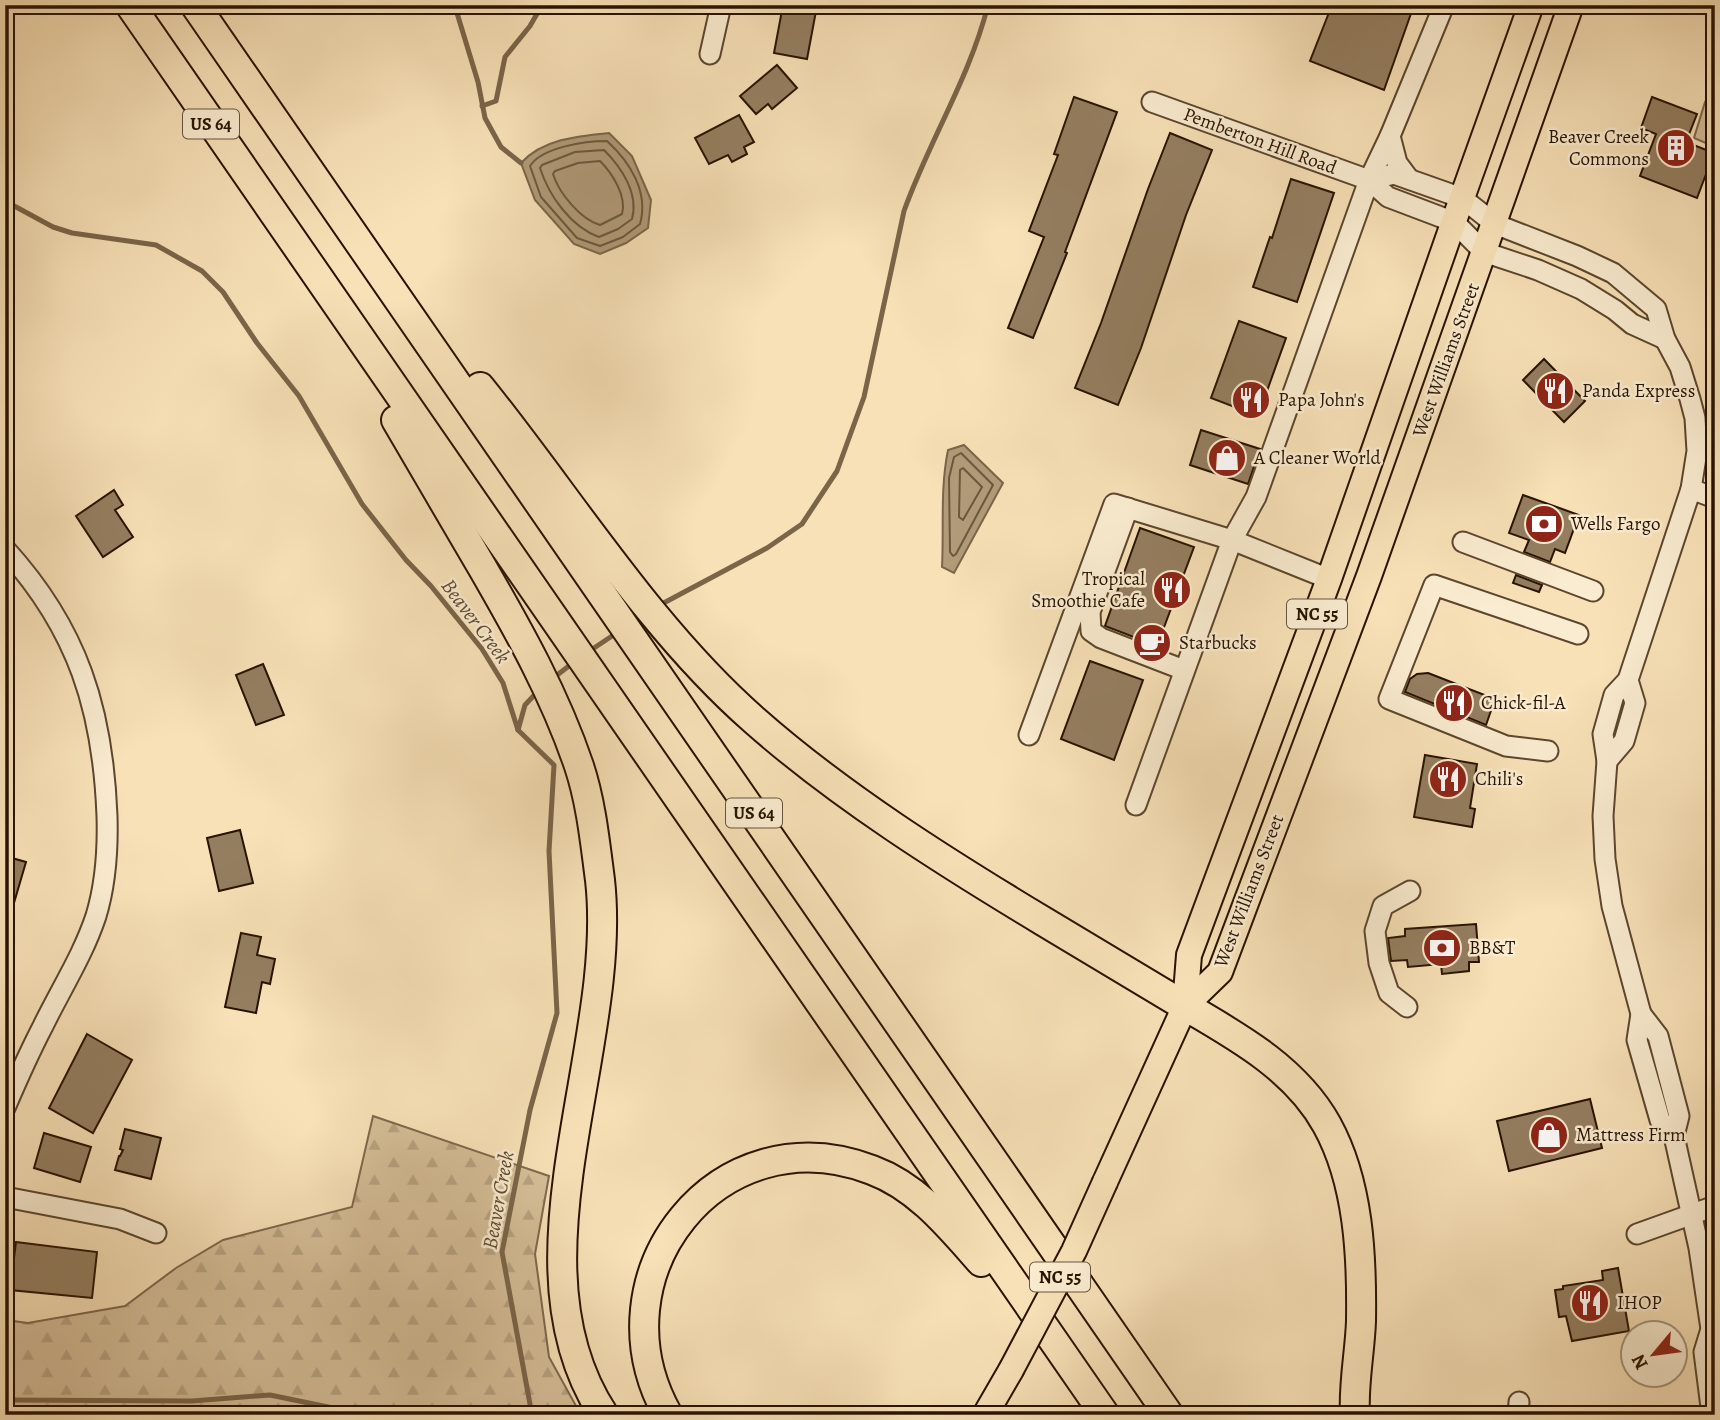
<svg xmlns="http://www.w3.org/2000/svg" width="1720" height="1420" font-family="Alegreya,serif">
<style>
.grass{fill:#d5be98;stroke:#7e684c;stroke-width:2}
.forest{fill:url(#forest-firs);stroke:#7e684c;stroke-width:2}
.water{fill:#b19b79;stroke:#7a6549;stroke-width:2}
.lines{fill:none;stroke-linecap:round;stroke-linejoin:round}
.shore{stroke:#6c573d;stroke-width:2}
.stream{stroke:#7a6549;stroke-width:5}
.building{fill:#947e60;stroke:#281301;stroke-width:2}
.minor-casing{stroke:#5c462e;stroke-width:23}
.major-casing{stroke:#281301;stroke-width:28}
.highway-casing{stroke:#281301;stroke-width:32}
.minor{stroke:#faecd0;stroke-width:19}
.major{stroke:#f8e1b7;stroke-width:24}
.highway{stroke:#f8e1b7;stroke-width:28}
.major-bridge-casing{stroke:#281301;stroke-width:28;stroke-linecap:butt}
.major-bridge{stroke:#f8e1b7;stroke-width:24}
.labels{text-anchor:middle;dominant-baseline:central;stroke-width:5;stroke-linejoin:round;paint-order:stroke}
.shield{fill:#faecd0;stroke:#67543f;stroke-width:2}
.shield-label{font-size:18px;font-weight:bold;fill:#281301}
.poi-label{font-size:19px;fill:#281301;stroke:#faecd0;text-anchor:start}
.street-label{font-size:19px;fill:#281301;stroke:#faecd0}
.water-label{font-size:21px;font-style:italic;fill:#5f4931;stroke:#faecd0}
</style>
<defs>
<pattern id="forest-firs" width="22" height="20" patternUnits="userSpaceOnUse" patternTransform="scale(1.75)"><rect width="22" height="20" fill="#d5be98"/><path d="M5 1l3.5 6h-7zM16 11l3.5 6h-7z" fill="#b7a281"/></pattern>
</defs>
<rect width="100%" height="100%" fill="#f8e1b7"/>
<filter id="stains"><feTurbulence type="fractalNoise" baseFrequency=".00286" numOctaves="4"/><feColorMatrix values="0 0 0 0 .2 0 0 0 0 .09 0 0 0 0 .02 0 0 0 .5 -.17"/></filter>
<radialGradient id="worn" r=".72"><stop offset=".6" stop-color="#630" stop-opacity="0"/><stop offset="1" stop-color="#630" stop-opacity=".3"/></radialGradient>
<polygon class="grass" points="1705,102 1715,106 1715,147 1694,138"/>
<polygon class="forest" points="373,1116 549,1176 535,1254 549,1357 581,1415 5,1415 5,1320 28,1323 125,1306 176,1268 223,1240 352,1207"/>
<g class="water">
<path d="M609 133 632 156 651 200 648 228 626 243 600 254 574 244 535 200 521 163C543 139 578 136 609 133Z"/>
<path d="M964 445 1003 483 954 573 942 567C944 528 940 489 948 450Z"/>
</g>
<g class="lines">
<g class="shore">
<path d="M607 141C630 162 649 192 640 224L623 237 600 246 577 238 541 197 530 166C542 147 586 141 607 141Z"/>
<path d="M604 150C622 168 639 194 632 219L618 229 599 237C571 227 549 196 540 168L542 165 575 152Z"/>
<path d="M600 161C612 173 627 196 622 214L600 225C580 219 559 193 553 174L555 171 578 163Z"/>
<polygon points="961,453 993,485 956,554 953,556 950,552 949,478 954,457"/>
<polygon points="963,468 982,487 963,520 959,517 960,470"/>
</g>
<g class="stream">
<polyline points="452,5 457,13 478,82 485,118 501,147 521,163"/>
<polyline points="485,105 482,106 496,101 505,57 530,26 542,5"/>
<polyline points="5,201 53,227 72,233 156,245 202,271 223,292 257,343 299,396 362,504 406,560 431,586 482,649 503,683 518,730 554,765 549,851 557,1013 530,1110 502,1252 532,1415"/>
<path d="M658 606 767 548 802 524 837 471 864 397 904 211C929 141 970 77 988 5"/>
<polyline points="588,652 618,632"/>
<polyline points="552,679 574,662"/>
<polyline points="518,730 525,705 539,690"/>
<polyline points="5,1400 192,1401 270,1395 333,1408 351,1415"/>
</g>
</g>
<g class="building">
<polygon points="783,5 816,11 807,59 774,53"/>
<polygon points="1332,5 1414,5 1384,90 1310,61"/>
<polygon points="777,65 797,88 772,109 768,104 756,114 740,96"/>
<polygon points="1074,97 1117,112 1065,252 1067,253 1033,338 1008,328 1044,237 1029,231 1058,155 1054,154"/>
<polygon points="1652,97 1697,114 1686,142 1714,153 1697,198 1640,176 1656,134 1641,128"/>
<polygon points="739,115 754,142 744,147 747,154 732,162 728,155 709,164 695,138"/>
<polygon points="1170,133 1212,150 1186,215 1141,348 1118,405 1075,388 1101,323 1148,189"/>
<polygon points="1291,179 1334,193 1297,302 1253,287 1270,237 1272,238"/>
<polygon points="1239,321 1286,338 1258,416 1211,398"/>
<polygon points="1544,359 1585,401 1564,422 1523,380"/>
<polygon points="1201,430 1260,449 1248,484 1190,465"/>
<polygon points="114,490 123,505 115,510 133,537 103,557 76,516"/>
<polygon points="1523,495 1579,515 1565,553 1555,549 1550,562 1524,552 1529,540 1509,533"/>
<polygon points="1140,528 1194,547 1157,646 1105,626"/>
<polygon points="1516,575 1542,585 1539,592 1513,583"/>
<polygon points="1090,661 1143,680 1114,760 1061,739"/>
<polygon points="263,664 284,715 256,725 236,675"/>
<polygon points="1428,673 1495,699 1486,725 1405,692 1410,679 1417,674"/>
<polygon points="1425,755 1477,764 1470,808 1475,809 1472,827 1414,817"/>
<polygon points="240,830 253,883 219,891 207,838"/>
<polygon points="5,856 26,862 9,920 5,920"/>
<polygon points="1476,924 1479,962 1469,962 1469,971 1442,974 1441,964 1408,967 1407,960 1391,961 1388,938 1405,936 1405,929"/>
<polygon points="241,933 261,937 257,955 275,959 270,984 262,982 256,1013 225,1007"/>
<polygon points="87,1034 132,1060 93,1133 49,1108"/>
<polygon points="1590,1099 1602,1148 1509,1171 1497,1121"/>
<polygon points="125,1129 161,1138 151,1179 115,1170 119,1156 120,1156 123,1150 120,1149"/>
<polygon points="44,1133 91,1147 80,1182 34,1168"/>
<polygon points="16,1242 97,1252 92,1298 10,1290"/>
<polygon points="1618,1268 1629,1331 1572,1341 1566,1316 1559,1317 1555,1290 1563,1289 1563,1286 1603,1280 1602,1271"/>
</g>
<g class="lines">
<defs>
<g id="minor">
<polyline points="710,54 721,5"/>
<polyline points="1152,102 1369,180 1388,197 1454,222 1484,252 1538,270 1581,289 1615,310 1632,324 1665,339"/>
<polyline points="1390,136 1444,5"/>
<polyline points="1369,180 1394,174 1462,198 1495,224 1577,256 1613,273 1656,309 1665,339 1680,367 1690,399 1695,418 1697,451 1691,489 1628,680 1614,695 1603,734 1607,761 1603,816 1605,859 1612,906 1641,1014 1637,1040 1660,1120 1674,1136"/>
<polyline points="1691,489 1715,498"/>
<polyline points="1128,508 1090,612 1091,631 1101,638 1184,670"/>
<polyline points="1463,542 1593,591"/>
<path d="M5 549C78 629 103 710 107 816 108 850 106 883 96 916 83 955 61 989 43 1026 29 1053 17 1080 5 1108"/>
<polyline points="1029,735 1114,504 1232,540 1256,497 1369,180 1390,136 1397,163 1409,179"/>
<polyline points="1548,751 1506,746 1389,699 1434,585 1578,634"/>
<polyline points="1607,761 1624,741 1635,703 1628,680"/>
<polyline points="1136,805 1232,540 1329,579"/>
<polyline points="1407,1007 1389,993 1379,963 1375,931 1383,906 1410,891"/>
<polyline points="1641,1014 1658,1036 1679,1116 1674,1136 1699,1248 1711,1329 1715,1336"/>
<polyline points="5,1197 120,1219 156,1233"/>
<polyline points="1637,1234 1715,1206"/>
<polyline points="1711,1329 1704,1352 1712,1415"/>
<polyline points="1518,1415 1519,1402"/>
</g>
<g id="major">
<polyline points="1185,1006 1220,972 1369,576 1571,5"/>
<polyline points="1105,1182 1185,1006 1189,955 1329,579 1462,198 1531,5"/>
<polyline points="985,1415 1011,1370"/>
</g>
<g id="highway">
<polyline points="130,5 1105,1415"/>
<polyline points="195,5 1169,1415"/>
<path d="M480 387C568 496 649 628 754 720 840 796 945 862 1043 921 1087 947 1130 973 1173 999 1229 1032 1294 1065 1327 1125 1359 1183 1362 1257 1361 1321 1360 1352 1353 1384 1355 1415"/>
<path d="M396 420C425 469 453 518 482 567 519 631 555 695 579 766 591 802 595 842 600 880 619 1049 503 1263 604 1415"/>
<path d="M668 1415C589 1275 719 1111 872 1170 918 1187 950 1227 981 1262"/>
</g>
</defs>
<use href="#minor" class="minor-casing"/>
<use href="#major" class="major-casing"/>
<use href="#highway" class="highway-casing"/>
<use href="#minor" class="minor"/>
<use href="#major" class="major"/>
<use href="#highway" class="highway"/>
<defs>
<polyline id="major-bridge" points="1011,1370 1074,1251 1105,1182"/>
</defs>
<use href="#major-bridge" class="major-bridge-casing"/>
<use href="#major-bridge" class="major-bridge"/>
</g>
<defs>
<symbol id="building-disc" viewBox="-11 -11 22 22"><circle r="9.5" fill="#8f2418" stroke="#faecd0"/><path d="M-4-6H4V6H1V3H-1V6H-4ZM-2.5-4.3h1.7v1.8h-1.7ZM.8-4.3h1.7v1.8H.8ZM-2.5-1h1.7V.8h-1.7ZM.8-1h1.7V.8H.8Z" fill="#fff"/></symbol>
<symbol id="restaurant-disc" viewBox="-11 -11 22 22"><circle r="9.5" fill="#8f2418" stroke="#faecd0"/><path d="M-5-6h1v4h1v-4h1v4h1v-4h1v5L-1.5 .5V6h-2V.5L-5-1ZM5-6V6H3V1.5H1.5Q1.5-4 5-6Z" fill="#fff"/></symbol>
<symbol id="shop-disc" viewBox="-11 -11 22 22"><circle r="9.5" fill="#8f2418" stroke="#faecd0"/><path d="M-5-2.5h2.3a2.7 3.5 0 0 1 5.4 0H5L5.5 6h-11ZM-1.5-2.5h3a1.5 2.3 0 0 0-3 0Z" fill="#fff"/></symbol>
<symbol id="bank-disc" viewBox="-11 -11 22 22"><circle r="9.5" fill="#8f2418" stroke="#faecd0"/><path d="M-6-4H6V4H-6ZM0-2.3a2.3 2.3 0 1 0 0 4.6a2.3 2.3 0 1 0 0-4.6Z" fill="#fff"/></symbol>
<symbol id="cafe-disc" viewBox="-11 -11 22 22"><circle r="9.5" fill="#8f2418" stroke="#faecd0"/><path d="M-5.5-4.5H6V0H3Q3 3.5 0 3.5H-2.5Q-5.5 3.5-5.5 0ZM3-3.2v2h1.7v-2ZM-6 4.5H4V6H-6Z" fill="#fff"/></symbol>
</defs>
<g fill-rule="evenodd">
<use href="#building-disc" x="1654" y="126" width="44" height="44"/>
<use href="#restaurant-disc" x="1533" y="369" width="44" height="44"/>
<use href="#restaurant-disc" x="1229" y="378" width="44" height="44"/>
<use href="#shop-disc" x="1205" y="436" width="44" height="44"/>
<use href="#bank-disc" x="1522" y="502" width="44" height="44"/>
<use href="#restaurant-disc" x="1150" y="568" width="44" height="44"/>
<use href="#cafe-disc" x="1130" y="621" width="44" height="44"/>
<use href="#restaurant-disc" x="1432" y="681" width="44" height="44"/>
<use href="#restaurant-disc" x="1426" y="757" width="44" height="44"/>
<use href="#bank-disc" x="1420" y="926" width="44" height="44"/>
<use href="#shop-disc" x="1527" y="1113" width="44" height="44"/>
<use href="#restaurant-disc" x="1568" y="1281" width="44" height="44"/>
</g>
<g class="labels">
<g class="shield">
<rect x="183" y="109.5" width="56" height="29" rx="5"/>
<rect x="1287" y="599.5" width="60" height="29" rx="5"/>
<rect x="726" y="798.5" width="56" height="29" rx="5"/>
<rect x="1030" y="1262.5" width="60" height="29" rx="5"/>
</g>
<g class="shield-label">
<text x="211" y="124">US 64</text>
<text x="1317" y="614">NC 55</text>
<text x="754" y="813">US 64</text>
<text x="1060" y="1277">NC 55</text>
</g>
<g class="poi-label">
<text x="1649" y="137" text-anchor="end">Beaver Creek<tspan x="1649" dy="22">Commons</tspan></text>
<text x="1582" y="391">Panda Express</text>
<text x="1278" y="400">Papa John's</text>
<text x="1254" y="458">A Cleaner World</text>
<text x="1571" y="524">Wells Fargo</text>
<text x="1145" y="579" text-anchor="end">Tropical<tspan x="1145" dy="22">Smoothie Cafe</tspan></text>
<text x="1179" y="643">Starbucks</text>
<text x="1481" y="703">Chick-fil-A</text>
<text x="1475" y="779">Chili's</text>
<text x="1469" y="948">BB&amp;T</text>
<text x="1576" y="1135">Mattress Firm</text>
<text x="1617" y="1303">IHOP</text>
</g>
<g class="street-label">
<text transform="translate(1260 141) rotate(20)">Pemberton Hill Road</text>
<text transform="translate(1446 360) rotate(-70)">West Williams Street</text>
<text transform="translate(1249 891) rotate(-69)">West Williams Street</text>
</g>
<g class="water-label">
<text transform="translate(476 621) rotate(53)">Beaver Creek</text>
<text transform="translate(498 1200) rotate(-80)">Beaver Creek</text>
</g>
</g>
<rect width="1720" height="1420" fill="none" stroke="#f8e1b7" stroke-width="28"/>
<rect x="7" y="7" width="1706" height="1406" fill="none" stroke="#281301" stroke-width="3.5"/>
<rect x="14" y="14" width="1692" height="1392" fill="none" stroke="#281301" stroke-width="2"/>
<g transform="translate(1654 1354) rotate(241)"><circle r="33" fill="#faecd0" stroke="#a6957d" stroke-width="2"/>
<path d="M0-5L12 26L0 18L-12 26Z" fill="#8f2418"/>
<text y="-10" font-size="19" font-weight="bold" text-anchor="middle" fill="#281301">N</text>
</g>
<rect width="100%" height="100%" filter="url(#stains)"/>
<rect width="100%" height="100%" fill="url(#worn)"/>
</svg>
